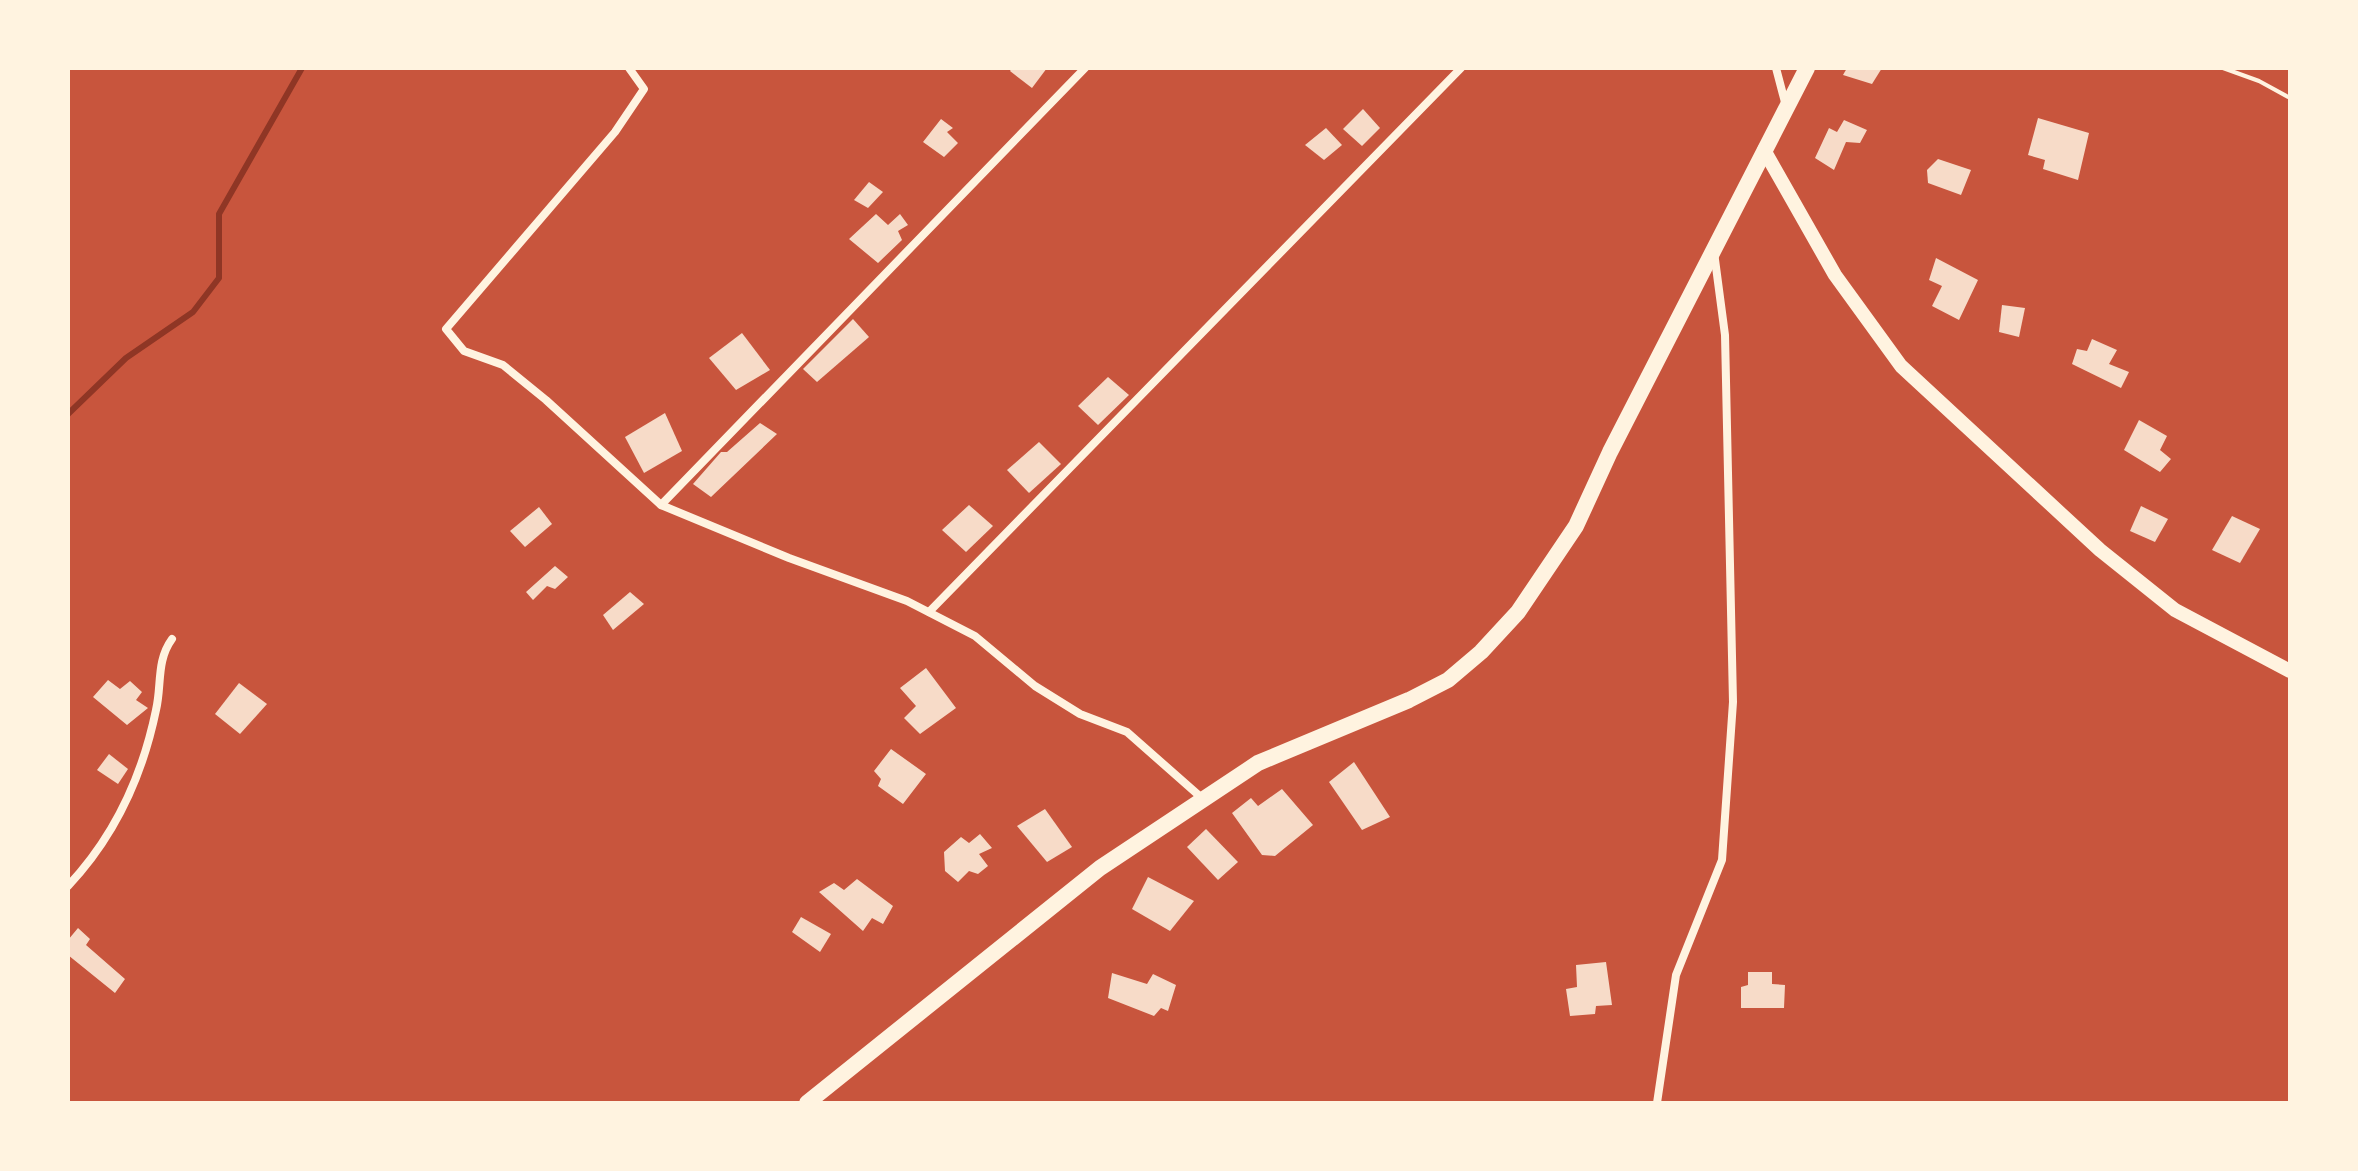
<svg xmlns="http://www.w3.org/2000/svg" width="2358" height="1171" font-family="Inter,sans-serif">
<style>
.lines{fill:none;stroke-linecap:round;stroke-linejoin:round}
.stream{stroke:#8f3625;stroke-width:6}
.building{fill:#f7dbc8}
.path{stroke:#fff3e0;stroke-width:4}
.minor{stroke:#fff3e0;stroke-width:8}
.tertiary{stroke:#fff3e0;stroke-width:14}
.secondary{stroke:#fff3e0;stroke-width:16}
</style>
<rect width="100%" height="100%" fill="#c8553d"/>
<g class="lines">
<polyline class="stream" points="68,414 126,358 193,312 219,278 219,214 302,68"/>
</g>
<g class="building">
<polygon points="1012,68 1047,68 1032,88 1010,71"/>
<polygon points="1847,68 1882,68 1872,84 1843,75"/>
<polygon points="1363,109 1380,128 1362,146 1343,129"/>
<polygon points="2038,118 2089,133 2078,180 2043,169 2045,160 2028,155"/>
<polygon points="941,119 953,128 947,132 958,143 944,157 923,142"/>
<polygon points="1844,120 1867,130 1860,143 1846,142 1834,170 1815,158 1829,128 1837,132"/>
<polygon points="1326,128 1342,145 1324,160 1305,145"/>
<polygon points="1938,159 1971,170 1961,195 1928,183 1927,170"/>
<polygon points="869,182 883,192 868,208 854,200"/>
<polygon points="876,214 888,225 900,214 908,225 898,231 902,240 878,263 849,239"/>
<polygon points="1936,258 1978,280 1959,320 1932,306 1942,286 1929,280"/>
<polygon points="2002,305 2025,308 2019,337 1999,332"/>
<polygon points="853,319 869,337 817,382 803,369"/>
<polygon points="742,333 770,370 736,390 709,358"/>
<polygon points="2092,339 2117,350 2109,364 2129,372 2121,388 2072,364 2077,349 2087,351"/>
<polygon points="1108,377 1129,395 1098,425 1078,406"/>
<polygon points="665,413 682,451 644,473 625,437"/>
<polygon points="2139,420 2167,436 2160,450 2171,459 2160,472 2124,450"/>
<polygon points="760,423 777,434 711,497 693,484 721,452 727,452"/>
<polygon points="1039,442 1061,464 1029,493 1007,470"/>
<polygon points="969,505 993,526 966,552 942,530"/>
<polygon points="2141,506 2168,519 2155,542 2130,531"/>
<polygon points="539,507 552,524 525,547 510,531"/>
<polygon points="2232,516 2260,529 2240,563 2212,550"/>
<polygon points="555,566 568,577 555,589 547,586 533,600 526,592"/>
<polygon points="630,592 644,604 613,630 603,615"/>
<polygon points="926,668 956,708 920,734 904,718 916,706 900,688"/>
<polygon points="108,680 120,689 130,681 142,692 136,700 148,708 127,725 93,697"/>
<polygon points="239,683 267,704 240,734 215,714"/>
<polygon points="891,749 926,774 903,804 878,786 881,779 874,771"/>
<polygon points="109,754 128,769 118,784 97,770"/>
<polygon points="1354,762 1390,817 1362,830 1329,782"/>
<polygon points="1282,789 1313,825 1275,856 1262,855 1232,813 1251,798 1258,806"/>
<polygon points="1045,809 1072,847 1047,862 1017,826"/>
<polygon points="1206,829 1238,862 1218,880 1187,847"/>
<polygon points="980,834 992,848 979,854 988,866 978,874 969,871 958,882 945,871 944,852 961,837 969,843"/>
<polygon points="1148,877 1194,901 1170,931 1132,909"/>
<polygon points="857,879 893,906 883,924 872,918 863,931 819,892 834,883 844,890"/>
<polygon points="801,917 831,934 820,952 792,932"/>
<polygon points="78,928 90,939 86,945 125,979 115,993 68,955 68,940"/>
<polygon points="1606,962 1612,1005 1596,1006 1595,1014 1570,1016 1566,989 1577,987 1576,965"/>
<polygon points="1748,972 1772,972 1772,984 1785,985 1784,1008 1741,1008 1741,987 1748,985"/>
<polygon points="1112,973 1147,984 1153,974 1176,985 1168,1011 1161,1008 1154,1016 1108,998"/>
</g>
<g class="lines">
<polyline class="path" points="2223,68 2259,81 2290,98"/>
<g class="minor">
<polyline points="629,68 644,89 615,132 446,329 464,351 503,365 546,400 661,505 789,558 907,601 975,636 1035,686 1080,714 1127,732 1203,799"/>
<polyline points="1776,68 1786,106"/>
<polyline points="661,505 1085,68"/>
<polyline points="929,612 1461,68"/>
<path d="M68 886C115 836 142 778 156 710 162 685 156 661 172 639"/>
<polyline points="1657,1103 1676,975 1722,860 1733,702 1725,335 1714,252"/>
</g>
<polyline class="tertiary" points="1764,150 1835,275 1901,366 2100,550 2175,610 2290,671"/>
<polyline class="secondary" points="807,1103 1100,868 1258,763 1409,700 1448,680 1481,652 1518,612 1576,526 1610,452 1807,68"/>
</g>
<rect width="2358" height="1171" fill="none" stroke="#fff3e0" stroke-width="140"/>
</svg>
